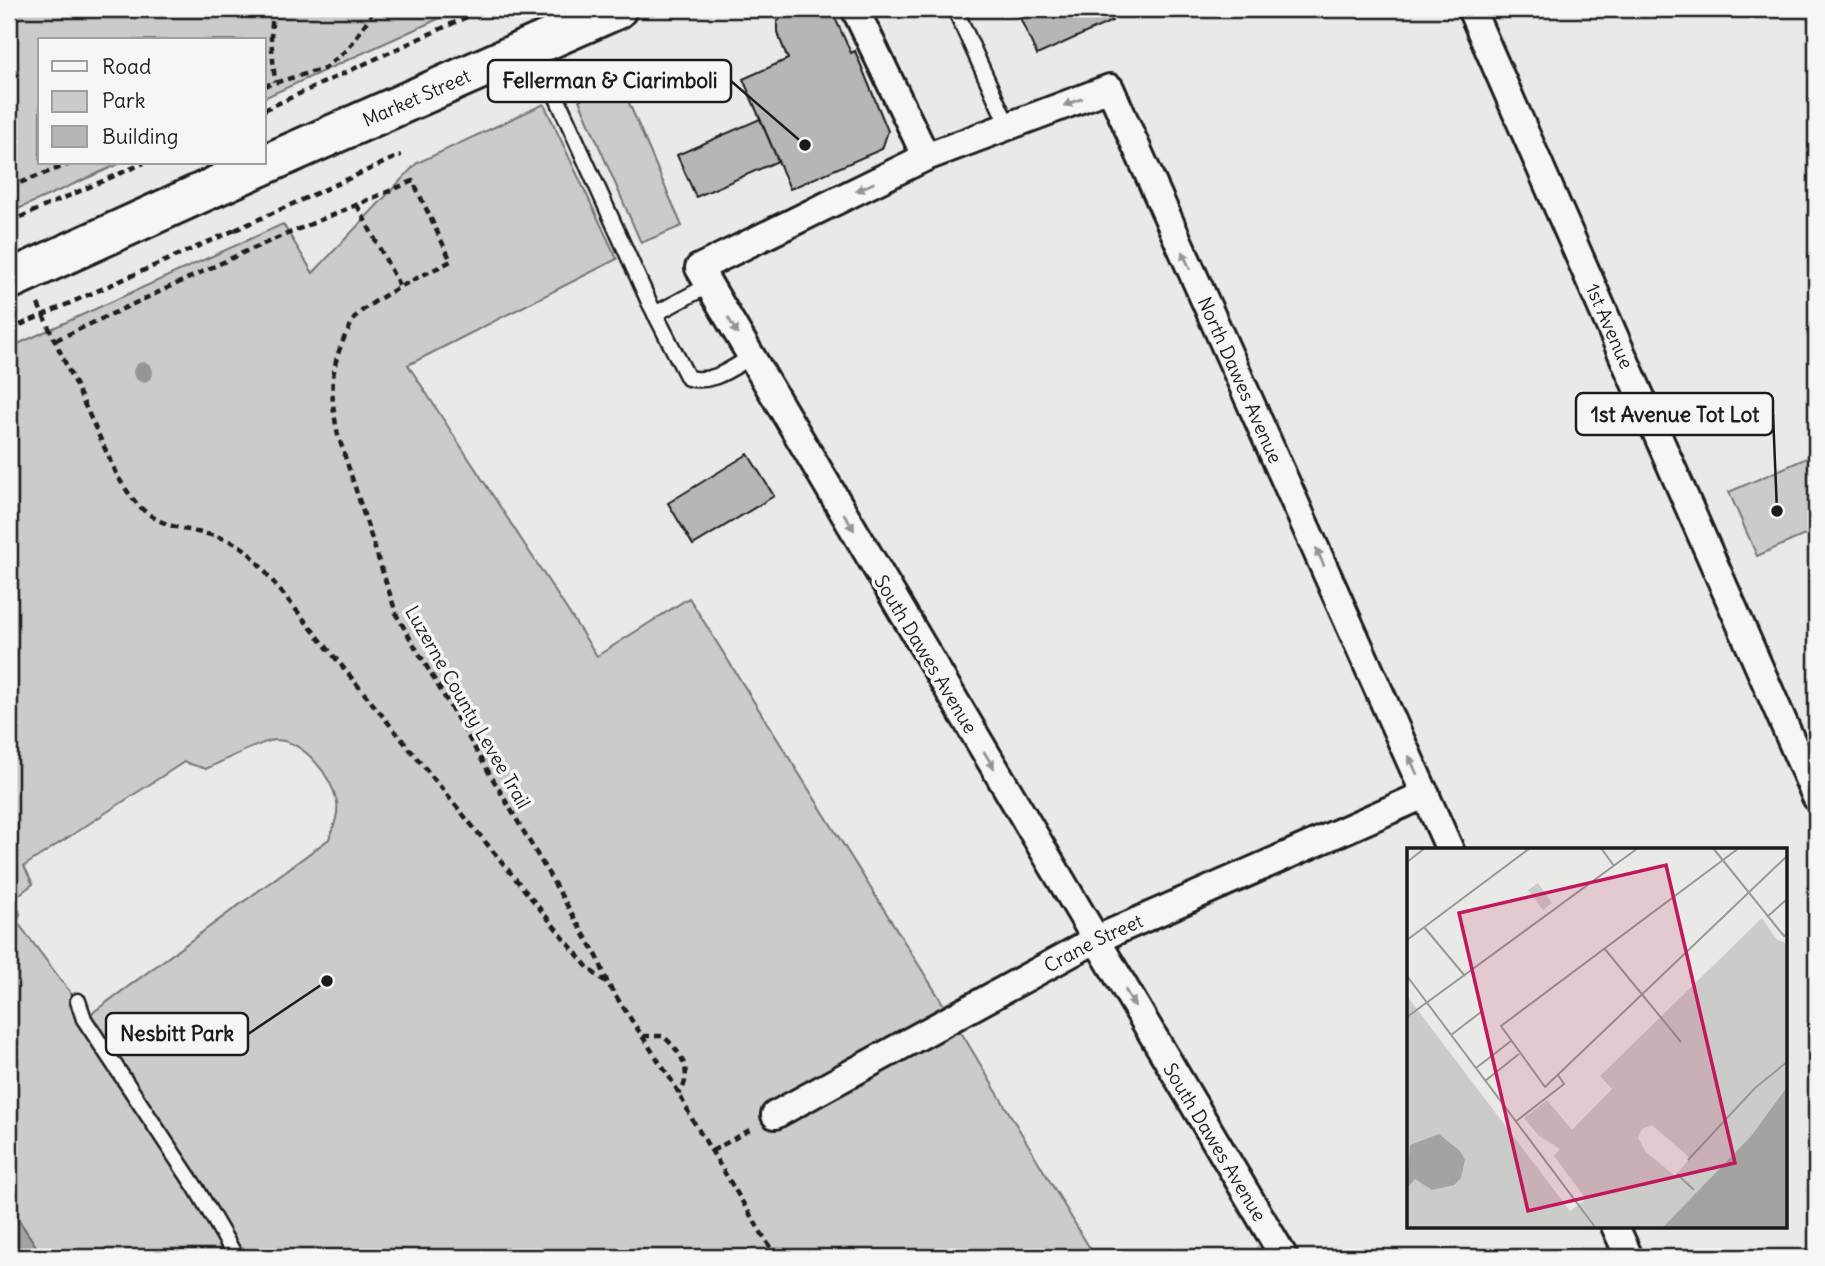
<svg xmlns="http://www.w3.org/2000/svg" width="1825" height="1266" font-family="Delius,sans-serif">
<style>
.green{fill:#cbcbc7;stroke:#747472;stroke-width:2}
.water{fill:#a3a3a1;stroke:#6d6d6c;stroke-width:2}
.building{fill:#b6b6b3;stroke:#1c1c1c;stroke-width:2}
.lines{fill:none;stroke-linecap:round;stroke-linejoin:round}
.lane-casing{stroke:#1c1c1c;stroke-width:19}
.street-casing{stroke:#1c1c1c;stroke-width:32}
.primary-casing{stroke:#1c1c1c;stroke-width:44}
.path{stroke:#1c1c1c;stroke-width:4.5;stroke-dasharray:7 5;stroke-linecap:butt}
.lane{stroke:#f6f6f2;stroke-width:14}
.street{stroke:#f6f6f2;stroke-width:26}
.primary{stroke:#f6f6f2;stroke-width:38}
.primary-bridge-casing{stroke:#1c1c1c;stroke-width:44;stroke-linecap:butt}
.path-bridge{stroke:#1c1c1c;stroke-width:4.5;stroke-dasharray:7 5;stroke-linecap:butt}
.primary-bridge{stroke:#f6f6f2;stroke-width:38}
.tree{fill:#959592}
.oneway{fill:#949492}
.labels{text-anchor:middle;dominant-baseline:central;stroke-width:7;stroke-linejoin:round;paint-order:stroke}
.street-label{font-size:19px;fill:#1c1c1c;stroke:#f6f6f2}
.inset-road{fill:none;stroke:#979795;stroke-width:2}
.view{fill:#c2185b;fill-opacity:0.15;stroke:#c2185b;stroke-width:3.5}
.inset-edge{fill:none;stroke:#1c1c1c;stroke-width:3.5}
.leader{fill:none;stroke:#1c1c1c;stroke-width:2.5}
.callout-dot{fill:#1c1c1c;stroke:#f6f6f2;stroke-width:2.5}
.callout{fill:#f6f6f2;stroke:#1c1c1c;stroke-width:2.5}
.callout-label{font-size:21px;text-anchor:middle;font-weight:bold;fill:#1c1c1c}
</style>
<rect width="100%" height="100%" fill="#e9e9e5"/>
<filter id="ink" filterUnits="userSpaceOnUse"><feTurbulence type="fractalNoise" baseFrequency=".0143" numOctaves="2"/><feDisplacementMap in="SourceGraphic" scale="14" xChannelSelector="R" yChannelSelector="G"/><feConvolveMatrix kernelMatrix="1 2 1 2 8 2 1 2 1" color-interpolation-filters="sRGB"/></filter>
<g filter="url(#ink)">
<g class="green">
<polygon points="9,9 460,9 264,98 264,40 40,40 40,163 121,163 9,213"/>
<polygon points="620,82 682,226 641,243 579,100"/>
<path d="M544 104 617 259 408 365 597 656 689 598 967 1042 1095 1257H43L9 1205V911L88 1016 329 839C333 828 339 815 337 802 331 776 305 741 276 740 265 739 219 763 206 769L184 762 24 866 33 884 9 902V348L283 224 313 273 417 163Z"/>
<polygon points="1816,454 1816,530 1757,556 1729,492"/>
</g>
<polygon class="water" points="9,1205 43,1257 9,1257"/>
<g class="building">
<polygon points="798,9 831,9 851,53 855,51 888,131 882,149 790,189 743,79 788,59 777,32 777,22 784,15"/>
<polygon points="1016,9 1107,9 1112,21 1037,55"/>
<polygon points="760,119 778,161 696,197 677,155"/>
<polygon points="748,454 774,496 693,545 668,503"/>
</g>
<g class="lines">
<defs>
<g id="lane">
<polyline points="955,9 1008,126"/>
<path d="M535 49 649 302 688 378C713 384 730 369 751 357"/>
<polyline points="655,314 709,285"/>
<polyline points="9,916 11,914"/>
<polyline points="78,1001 84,1019 196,1188 236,1257"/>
</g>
<g id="street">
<polyline points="855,9 926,157"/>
<path id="s1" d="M1471 9 1816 797"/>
<path id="s2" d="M775 1115 1095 940 1426 794"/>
<polyline points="1615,1226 1629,1257"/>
<path id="s3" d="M1284 1257 699 268 926 157 1110 88 1450 850"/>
</g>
<g id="primary">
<path id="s4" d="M216 186 617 9"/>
</g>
</defs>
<use href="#lane" class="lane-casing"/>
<use href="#street" class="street-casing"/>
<use href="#primary" class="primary-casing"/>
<g class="path">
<polyline points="273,9 271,38 275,82"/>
<polyline points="264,86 325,68 349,48 375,9"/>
<polyline points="264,110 484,9"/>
<polyline points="9,187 72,163"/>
<polyline points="357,205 400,287"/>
<polyline points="9,222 144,163"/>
<polyline points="235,230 401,155"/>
<path d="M38 304 118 477C127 491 136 506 150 515 178 535 215 529 243 548 250 553 256 561 262 568L589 969 608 984 642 1036 674 1084 692 1119 776 1257"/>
<path d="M56 340 249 250 413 181 451 261C422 276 381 294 357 315 352 320 350 328 346 334 329 370 330 396 338 435L397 616 598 958 608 984"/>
<path d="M643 1036H663C680 1051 695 1072 679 1094"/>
<polyline points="712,1151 753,1128"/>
</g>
<use href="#lane" class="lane"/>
<use href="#street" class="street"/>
<use href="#primary" class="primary"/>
<defs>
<polyline id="primary-bridge" points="9,280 216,186"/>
</defs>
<use href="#primary-bridge" class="primary-bridge-casing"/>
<polyline class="path-bridge" points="9,330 235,230"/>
<use href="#primary-bridge" class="primary-bridge"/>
</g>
<circle class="tree" cx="143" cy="372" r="10"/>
<defs><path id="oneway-solid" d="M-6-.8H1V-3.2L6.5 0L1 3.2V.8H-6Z" transform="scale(1.75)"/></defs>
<g class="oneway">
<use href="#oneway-solid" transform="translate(1073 102) rotate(159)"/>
<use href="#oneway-solid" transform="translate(865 187) rotate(154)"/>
<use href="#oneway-solid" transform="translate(1186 260) rotate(-114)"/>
<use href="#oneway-solid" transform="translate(733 326) rotate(59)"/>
<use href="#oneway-solid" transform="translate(849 522) rotate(59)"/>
<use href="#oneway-solid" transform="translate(1320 557) rotate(-114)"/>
<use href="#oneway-solid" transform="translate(989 760) rotate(59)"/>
<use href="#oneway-solid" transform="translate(1413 765) rotate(-114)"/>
<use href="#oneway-solid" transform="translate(1130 998) rotate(59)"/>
</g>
</g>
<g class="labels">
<g class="street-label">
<text stroke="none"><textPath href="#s4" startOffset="219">Market Street</textPath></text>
<text stroke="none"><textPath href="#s1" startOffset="346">1st Avenue</textPath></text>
<text stroke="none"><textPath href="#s3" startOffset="1918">North Dawes Avenue</textPath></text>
<text transform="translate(926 654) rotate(59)">South Dawes Avenue</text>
<text transform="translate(468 707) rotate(60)">Luzerne County Levee Trail</text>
<text stroke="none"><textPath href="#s2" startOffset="362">Crane Street</textPath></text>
<text transform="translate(1215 1142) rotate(59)">South Dawes Avenue</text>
</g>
</g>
<g transform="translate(1407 848)">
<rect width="380" height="380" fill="#e9e9e5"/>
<path d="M131 35 145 55 136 62 121 42ZM355 70 370 92 380 95V239L344 288 256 379H0V148L163 363 179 351 147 308 153 301 132 288 117 270 140 252 165 282 205 241 193 228ZM245 277 283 310 268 328 239 304 231 290 235 281Z" fill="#cbcbc7" fill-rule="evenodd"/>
<path d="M380 239V379H256L344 288ZM32 286 53 303 58 312 54 330 47 337 25 342 8 331 0 340 3 297Z" fill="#a3a3a1"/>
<path class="inset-road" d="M194 0 207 18M306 0 377 88 380 85M332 0 94 178 138 239 380 8M0 14 18 0M360 69 379 52M17 79 58 128M0 92 123 0M197 100 274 194M0 128 188 379M0 169 231 0M44 187 74 164M69 220 104 193M78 233 112 206M108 274 157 236 151 227M281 312 348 240 380 214M270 326 287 342"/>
<path class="view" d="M259 17 328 315 121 363 52 65Z"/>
<rect width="380" height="380" class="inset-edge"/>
</g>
<path class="leader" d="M805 145L731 81M1777 511L1773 414M327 981L248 1034"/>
<g class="callout-dot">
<circle cx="805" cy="145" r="7"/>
<circle cx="1777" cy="511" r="7"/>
<circle cx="327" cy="981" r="7"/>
</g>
<g class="callout">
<rect x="488" y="60" width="243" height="42" rx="7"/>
<rect x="1576" y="393" width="197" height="42" rx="7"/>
<rect x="106" y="1013" width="142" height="42" rx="7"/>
</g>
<g class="callout-label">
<text x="610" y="88">Fellerman &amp; Ciarimboli</text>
<text x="1675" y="422">1st Avenue Tot Lot</text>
<text x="177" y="1041">Nesbitt Park</text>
</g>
<rect width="1825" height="1266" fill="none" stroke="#f6f6f2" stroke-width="35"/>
<rect x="18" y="18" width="1790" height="1231" fill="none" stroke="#1c1c1c" stroke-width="2.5" filter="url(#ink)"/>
<rect x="38" y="38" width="228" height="126" fill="#f6f6f2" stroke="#9f9f9c" stroke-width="2"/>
<rect x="52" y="61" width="35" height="10" fill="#f6f6f2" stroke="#9f9f9c" stroke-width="2"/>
<text x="102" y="74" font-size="21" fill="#1c1c1c">Road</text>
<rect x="52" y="91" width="35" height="21" fill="#cbcbc7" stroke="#9f9f9c" stroke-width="2"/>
<text x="102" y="108" font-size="21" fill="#1c1c1c">Park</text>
<rect x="52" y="126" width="35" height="21" fill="#b6b6b3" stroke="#9f9f9c" stroke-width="2"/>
<text x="102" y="144" font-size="21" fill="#1c1c1c">Building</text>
</svg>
